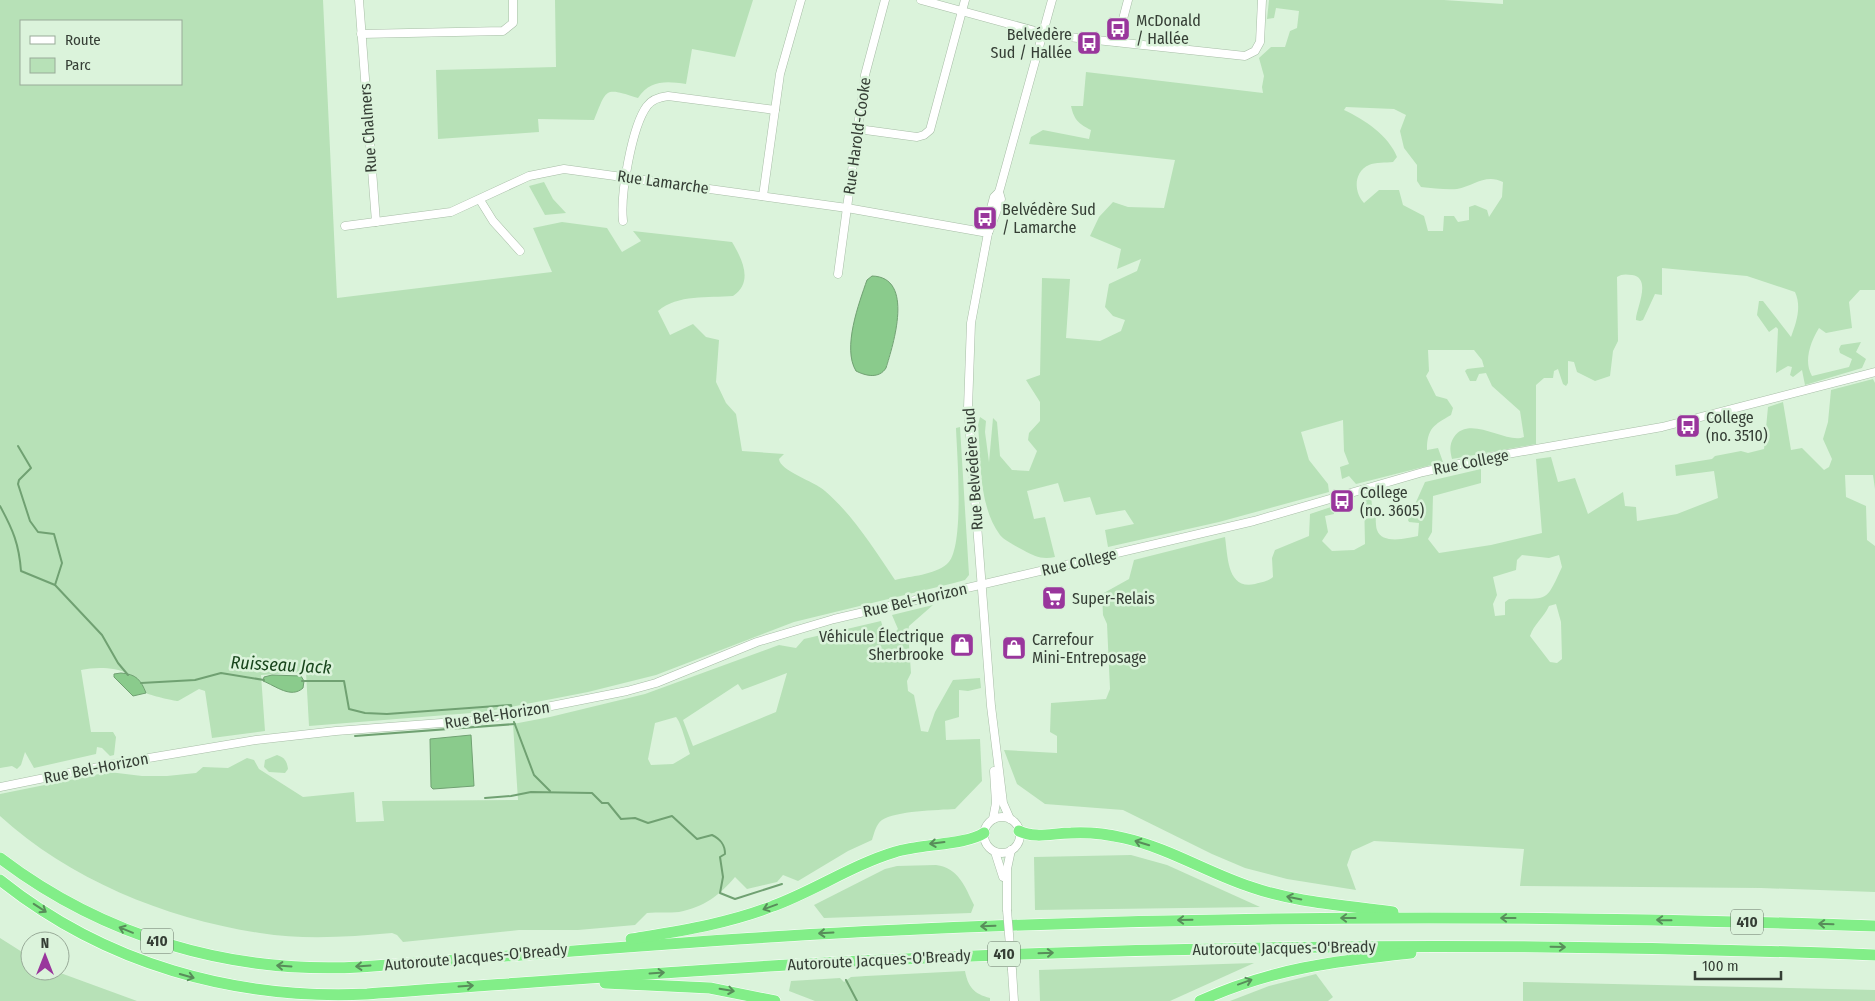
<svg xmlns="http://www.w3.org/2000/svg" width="1875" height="1001" font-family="'Fira Sans Condensed',sans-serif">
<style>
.green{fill:#b7e1b7;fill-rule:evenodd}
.water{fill:#8acb8c;stroke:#70a172}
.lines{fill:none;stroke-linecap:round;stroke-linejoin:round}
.stream{stroke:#70a172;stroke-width:2}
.minor-casing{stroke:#a7bda6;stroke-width:9}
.highway-casing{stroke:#fff;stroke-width:12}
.minor{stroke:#fff;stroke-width:8}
.highway{stroke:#82ee88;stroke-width:11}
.minor-bridge-casing{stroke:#a7bda6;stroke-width:9;stroke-linecap:butt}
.minor-bridge{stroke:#fff;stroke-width:8}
.oneway{stroke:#588d5a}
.labels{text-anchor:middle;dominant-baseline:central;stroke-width:5;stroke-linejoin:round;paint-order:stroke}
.shield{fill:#dbf3db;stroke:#677467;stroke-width:1}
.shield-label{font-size:15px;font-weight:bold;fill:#353e35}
.poi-label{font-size:16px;fill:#353e35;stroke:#dbf3db;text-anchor:start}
.street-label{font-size:16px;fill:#353e35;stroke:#dbf3db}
.water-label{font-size:18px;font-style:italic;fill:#18451c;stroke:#dbf3db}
</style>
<rect width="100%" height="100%" fill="#dbf3db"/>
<g class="green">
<path d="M0 0H323L337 298 552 272 533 228 562 222 607 228 622 252 641 241 633 231 732 242C742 259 754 282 733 296 708 298 678 294 658 311L670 335 693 324 706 337 719 340 716 382 726 403 736 414 742 451 784 454 779 459C780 471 814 481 825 491 853 515 874 549 895 580 911 576 934 575 947 564 965 550 957 454 956 428L960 427 969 575 965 580 954 583 794 622 656 675 588 692 484 712 309 726 306 672 261 675 265 731 212 738 205 691 199 689 178 701C174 701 149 695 146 693 138 668 104 665 81 670L91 732H113L116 737 114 755 110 756 102 748 97 747 96 754 34 768 25 752 21 765 17 769 12 766 0 768ZM21 21H181V84H21Z"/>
<path d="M555 0H753L735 57 692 49 686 84C666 81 650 80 638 98 604 87 607 88 594 120L538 119 539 132 438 139 436 70 556 67Z"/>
<path d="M1269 0H1444L1503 4V0H1875V290H1860L1849 302 1852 328 1826 333 1819 328C1811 341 1803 361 1812 376L1849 367 1852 359 1840 353 1839 349 1841 345 1861 342 1856 352 1866 359 1862 368 1805 385 1802 370 1793 377 1790 375 1792 367 1788 366 1776 373 1778 329 1776 327 1769 332 1757 315 1759 301H1763L1791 337C1796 323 1802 307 1795 292L1747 276 1662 268V295L1655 294 1643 320 1640 321 1636 320C1635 311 1653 278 1632 275 1626 274 1621 274 1617 277L1618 341 1613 351 1610 376 1595 381 1577 372 1574 362 1568 361V383L1566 386 1563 384 1558 369 1554 371 1553 378H1544L1536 385V444L1452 459C1450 451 1449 445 1454 437 1470 414 1507 445 1524 437L1520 411 1492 386 1486 373 1479 374 1476 381H1470L1465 371 1467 369 1484 367 1482 360 1474 350H1428L1429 371 1426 376 1436 396 1447 399 1453 408 1451 415C1434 425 1427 428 1427 450L1438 448 1443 462 1356 484 1349 476 1342 479 1340 467 1349 464 1344 451 1343 420 1301 432 1309 460 1328 484 1329 492 1219 522 1108 547 1105 530 1134 524 1125 510 1096 515 1090 497 1064 502 1058 483 1027 491 1034 519 1045 517 1055 557C1042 560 1034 556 1023 550 1016 546 1005 541 1000 535 978 505 981 460 978 425L980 417 986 421 985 432 989 462 993 418 997 422 1000 456 1012 470 1029 471 1037 451 1028 440 1029 433 1040 421V402L1026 380 1040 375 1042 278 1070 279 1066 338 1100 341 1121 331 1125 320 1113 316 1105 307 1109 284 1137 271 1141 259 1117 269 1121 249 1090 236 1099 217 1113 202 1128 207 1164 208 1175 160 1029 144 1031 137 1043 130 1089 139 1091 130C1079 124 1074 120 1071 106H1083L1086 72 1263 93 1262 87 1264 76 1259 58 1271 47H1285L1290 31 1297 28 1299 11 1276 8 1274 18 1267 19ZM1346 107 1394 109 1406 115 1400 131 1404 148 1417 165V181L1421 187C1432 188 1447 190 1457 189 1473 186 1486 173 1503 182L1502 197 1489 217 1487 210 1475 205 1469 207V220L1458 222 1454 216H1444L1443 231H1428L1424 216 1403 205 1399 190H1379L1364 203C1354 193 1353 172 1369 165 1375 162 1386 163 1393 162L1397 157C1389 136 1364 119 1344 110Z"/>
<polygon points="544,182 553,199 566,213 545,215 529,186"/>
<path d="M1873 379 1875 383V489L1873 475H1845L1846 497 1866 506 1867 540 1875 546V892L1761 888 1520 886 1524 849 1374 841 1352 851 1347 865 1356 890 1287 879 1245 868 1212 854 1123 810 1045 804 1017 784 1004 750 1057 753V736L1050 732 1051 703 1106 699 1110 689 1107 624 1103 615 1102 594 1129 579 1134 560 1225 537C1228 557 1227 590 1255 584 1262 582 1267 582 1273 577L1272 558 1275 550 1309 536 1310 514 1334 506V514L1325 516 1328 532 1322 541 1332 551 1354 550 1365 544 1364 498 1371 495 1372 506H1376C1376 513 1375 524 1377 530 1382 545 1408 538 1418 536L1419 523 1409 522 1408 520 1425 482 1481 469V483L1433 496 1432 532 1428 539 1439 553 1491 545 1542 533 1536 459 1551 457 1558 482 1575 478 1588 514 1623 492 1625 506 1636 507 1637 521 1677 514 1718 498 1714 471 1676 476 1675 465 1712 459 1715 456 1741 451 1748 453 1764 449 1768 407 1783 402 1791 450 1802 448 1824 470 1829 467 1832 459 1823 439 1828 422 1831 390ZM1522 555 1549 558 1559 555 1562 567C1545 604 1549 598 1509 599L1505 602V615L1495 616 1493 604 1497 595 1493 577 1516 570 1517 560ZM1556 604 1561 622 1562 659 1557 663 1550 662 1530 636C1534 624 1544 617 1549 606Z"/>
<path d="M933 605 909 626 908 632 911 673 907 681 908 691 914 695 921 731 928 732 935 712 953 680 980 678 981 688 968 691 959 690V717L945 721 946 740 980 739 982 781 955 809C938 810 895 811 882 820 876 824 874 834 872 840L848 851 798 881 783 875 777 882 747 889 735 877C719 896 704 907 679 912 669 913 658 912 647 913L635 925 578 930H519L403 942 397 935 392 933C349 937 303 940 260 933 167 919 70 880 0 816V794L109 772 142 776H167L196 773 203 767 228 768 247 758 254 760 259 769 303 797 354 792 356 822 384 821 382 801 518 800 513 724 550 717 645 694 779 645 796 648 804 639 881 621 885 635 890 638 898 629 892 615ZM787 673 776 712 693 746 683 720 738 684 742 690ZM676 717C681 722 687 746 690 754L673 764 651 765 648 759 655 723Z"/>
<path d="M277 755C284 757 287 761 288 769L285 773 269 772 264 767 265 760Z"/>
<polygon points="1131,855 1167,865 1260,907 1035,910 1034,857"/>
<path d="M936 865C959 868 965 887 974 905L971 913 824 918 814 905 885 869 897 866Z"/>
<polygon points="0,938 30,957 30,971 55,971 137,1001 0,1001"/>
<polygon points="1254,963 1170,1001 1040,1001 1039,970"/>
<path d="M965 971C968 987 974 994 990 998V1001H815L789 991 791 981 840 978 844 982 851 977 866 976Z"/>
<polygon points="1316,974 1333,997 1328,1001 1230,1001 1269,986"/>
<polygon points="1523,982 1875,990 1875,1001 1523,1001"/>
</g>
<g class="water">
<path d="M872 276C915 277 893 345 886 368 879 379 866 376 856 371 842 348 859 303 867 280Z"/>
<path d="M121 673C136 674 141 680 146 693L133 696 114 677V674Z"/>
<path d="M272 675 301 676 304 681 303 688C291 699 276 686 263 681L264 677Z"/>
<polygon points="471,735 474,786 433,789 431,787 430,739"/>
</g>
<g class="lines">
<g class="stream">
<polyline points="18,446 31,468 19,480 18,484 30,521 38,532 54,534 62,563 55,585"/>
<path d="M0 506C13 530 19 544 21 571L55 585 102 635 118 663 128 675"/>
<polyline points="302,681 344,681 349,709 365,713 387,714 511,705 512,710"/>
<polyline points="141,683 195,680 221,673 264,680"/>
<polyline points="514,722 534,775 550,791"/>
<polyline points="355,736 515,724"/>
<path d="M485 798 511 796 531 792 592 793 602 803H608L621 819 635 818 648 823 672 816 697 839 712 835C720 839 725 844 725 854L720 857 723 877 720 893 735 899 782 884"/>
<polyline points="846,980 857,1001"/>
</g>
<defs>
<g id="minor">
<polyline points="359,0 376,222"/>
<polyline points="921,0 1050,35 1245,56 1255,51 1260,42 1262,0"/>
<polyline points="361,34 503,31 513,23 513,0"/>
<polyline points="1117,42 1128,0"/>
<polyline points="858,129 917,137 924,135 930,130 965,0"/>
<polyline points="763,196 780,74 801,0"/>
<polyline points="480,200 493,221 520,251"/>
<path d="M623 221C620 195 632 126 647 106 652 99 660 97 668 96L775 110"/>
<polyline points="345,226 451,212 529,176 564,169 847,208 988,233"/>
<polyline points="989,231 1001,199 999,192"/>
<polyline points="838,274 865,75 885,0"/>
<polyline points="0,787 113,764 256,740 336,731 481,720 627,691 656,683 757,642 834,619 1254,521 1423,472 1496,456 1662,427 1875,372"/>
<circle cx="1002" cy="835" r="18"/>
<polyline points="993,819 996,803 994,771"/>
<polyline points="1010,819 1003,803 991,706 968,408 971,323 988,233 988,219 994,197 999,192 1052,0"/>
<polyline points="995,852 1003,877"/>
<polyline points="1007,910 1007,869 1011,850"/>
<polyline points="1012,970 1014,1001"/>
</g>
<g id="highway">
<path d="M1019 831C1036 839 1053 833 1071 833 1089 832 1107 834 1124 838 1169 848 1208 873 1251 887 1297 903 1345 905 1393 912"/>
<path d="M0 858C104 937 230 974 360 967 532 955 704 939 877 931 1209 915 1542 914 1875 926"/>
<path d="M0 880C105 964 234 1000 367 994 539 982 710 968 882 960 1212 944 1544 942 1875 955"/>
<path d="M631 939C679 931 727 924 773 906 814 891 852 865 895 852 920 844 966 845 984 833"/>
<polyline points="605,983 710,988 775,1001"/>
<path d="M1200 1001C1270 969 1335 961 1411 953"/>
</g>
</defs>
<use href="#minor" class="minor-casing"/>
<use href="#highway" class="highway-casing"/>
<use href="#minor" class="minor"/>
<use href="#highway" class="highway"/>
<defs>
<polyline id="minor-bridge" points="1007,910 1012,970"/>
</defs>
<use href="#minor-bridge" class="minor-bridge-casing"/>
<use href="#minor-bridge" class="minor-bridge"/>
</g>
<defs><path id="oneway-shaft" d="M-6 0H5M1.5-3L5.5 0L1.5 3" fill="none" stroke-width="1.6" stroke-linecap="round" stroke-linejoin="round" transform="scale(1.25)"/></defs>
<g class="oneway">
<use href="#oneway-shaft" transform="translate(937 843) rotate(173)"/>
<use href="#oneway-shaft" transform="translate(1142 843) rotate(-163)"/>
<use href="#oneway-shaft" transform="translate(1294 898) rotate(-169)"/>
<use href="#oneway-shaft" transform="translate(770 907) rotate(160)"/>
<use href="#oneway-shaft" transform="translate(40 908) rotate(33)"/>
<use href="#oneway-shaft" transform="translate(1348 918) rotate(180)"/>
<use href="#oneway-shaft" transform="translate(1508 918) rotate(-180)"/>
<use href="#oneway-shaft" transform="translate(1185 920) rotate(179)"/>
<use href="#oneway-shaft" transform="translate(1664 920) rotate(-179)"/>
<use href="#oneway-shaft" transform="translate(1826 924) rotate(-178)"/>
<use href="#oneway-shaft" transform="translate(988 926) rotate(178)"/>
<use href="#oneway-shaft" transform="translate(126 930) rotate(-158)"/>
<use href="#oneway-shaft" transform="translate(826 933) rotate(177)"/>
<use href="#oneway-shaft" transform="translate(1558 947) rotate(1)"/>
<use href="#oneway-shaft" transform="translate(1046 953) rotate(-2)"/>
<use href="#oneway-shaft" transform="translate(284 966) rotate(-176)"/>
<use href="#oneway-shaft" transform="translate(363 966) rotate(176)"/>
<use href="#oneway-shaft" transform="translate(657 973) rotate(-4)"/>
<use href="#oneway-shaft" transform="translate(187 976) rotate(16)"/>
<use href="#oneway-shaft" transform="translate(1245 982) rotate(-20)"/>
<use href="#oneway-shaft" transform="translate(466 986) rotate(-4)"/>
<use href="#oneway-shaft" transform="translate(727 990) rotate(9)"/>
</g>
<defs>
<symbol id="bus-square" viewBox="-11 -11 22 22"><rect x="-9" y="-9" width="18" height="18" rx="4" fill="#99369c" stroke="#dbf3db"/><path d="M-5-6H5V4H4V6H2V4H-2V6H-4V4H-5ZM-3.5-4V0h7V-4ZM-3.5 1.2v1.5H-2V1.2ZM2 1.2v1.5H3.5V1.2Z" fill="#fff"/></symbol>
<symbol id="supermarket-square" viewBox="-11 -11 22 22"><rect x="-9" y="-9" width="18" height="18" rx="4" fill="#99369c" stroke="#dbf3db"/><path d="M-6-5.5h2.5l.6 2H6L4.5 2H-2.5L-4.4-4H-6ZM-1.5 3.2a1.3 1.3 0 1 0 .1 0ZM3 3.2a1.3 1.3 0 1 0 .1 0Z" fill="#fff"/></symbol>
<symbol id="shop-square" viewBox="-11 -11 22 22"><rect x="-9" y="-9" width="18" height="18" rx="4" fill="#99369c" stroke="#dbf3db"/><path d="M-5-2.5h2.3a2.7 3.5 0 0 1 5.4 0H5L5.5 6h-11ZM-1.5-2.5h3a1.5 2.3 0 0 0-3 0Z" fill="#fff"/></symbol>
</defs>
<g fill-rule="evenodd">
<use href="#bus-square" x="1104" y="15" width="28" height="28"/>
<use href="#bus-square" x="1075" y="29" width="28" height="28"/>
<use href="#bus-square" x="971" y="204" width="28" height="28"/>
<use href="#bus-square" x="1674" y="412" width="28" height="28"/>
<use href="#bus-square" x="1328" y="487" width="28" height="28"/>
<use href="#supermarket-square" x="1040" y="584" width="28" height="28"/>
<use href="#shop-square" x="948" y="631" width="28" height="28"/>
<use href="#shop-square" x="1000" y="634" width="28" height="28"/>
</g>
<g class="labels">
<g class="shield">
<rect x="1731" y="909.5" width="32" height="25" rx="4"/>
<rect x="141" y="928.5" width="32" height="25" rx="4"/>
<rect x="988" y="941.5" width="32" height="25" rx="4"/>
</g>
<g class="shield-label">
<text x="1747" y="922">410</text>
<text x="157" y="941">410</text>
<text x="1004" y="954">410</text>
</g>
<g class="poi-label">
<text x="1136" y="20">McDonald<tspan x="1136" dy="18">/ Hallée</tspan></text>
<text x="1072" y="34" text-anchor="end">Belvédère<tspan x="1072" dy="18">Sud / Hallée</tspan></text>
<text x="1002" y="209">Belvédère Sud<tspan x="1002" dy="18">/ Lamarche</tspan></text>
<text x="1706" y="417">College<tspan x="1706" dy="18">(no. 3510)</tspan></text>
<text x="1360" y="492">College<tspan x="1360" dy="18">(no. 3605)</tspan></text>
<text x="1072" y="598">Super-Relais</text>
<text x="944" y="636" text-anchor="end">Véhicule Électrique<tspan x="944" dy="18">Sherbrooke</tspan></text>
<text x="1032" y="639">Carrefour<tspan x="1032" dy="18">Mini-Entreposage</tspan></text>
</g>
<g class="street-label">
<text transform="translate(368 128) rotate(-94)">Rue Chalmers</text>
<text transform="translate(857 136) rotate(-82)">Rue Harold-Cooke</text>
<text transform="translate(663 182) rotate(8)">Rue Lamarche</text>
<text transform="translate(1471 462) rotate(-11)">Rue College</text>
<text transform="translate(973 469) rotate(-94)">Rue Belvédère Sud</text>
<text transform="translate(1079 562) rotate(-13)">Rue College</text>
<text transform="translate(915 600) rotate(-13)">Rue Bel-Horizon</text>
<text transform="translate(497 715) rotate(-9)">Rue Bel-Horizon</text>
<text transform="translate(96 768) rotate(-11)">Rue Bel-Horizon</text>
<text transform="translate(1284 948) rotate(-1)">Autoroute Jacques-O'Bready</text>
<text transform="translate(476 957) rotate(-5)">Autoroute Jacques-O'Bready</text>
<text transform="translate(879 960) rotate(-3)">Autoroute Jacques-O'Bready</text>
</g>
<g class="water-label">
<text transform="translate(281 665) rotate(3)">Ruisseau Jack</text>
</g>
</g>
<rect x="20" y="20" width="162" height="65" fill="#dbf3db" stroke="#99ab99"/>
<rect x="30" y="36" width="25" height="8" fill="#ffffff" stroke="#99ab99"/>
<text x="65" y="45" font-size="15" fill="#353e35">Route</text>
<rect x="30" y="58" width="25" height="15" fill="#b7e1b7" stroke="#99ab99"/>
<text x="65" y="70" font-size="15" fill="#353e35">Parc</text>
<g transform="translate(45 956)"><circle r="24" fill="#dbf3db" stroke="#99ab99"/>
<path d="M0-4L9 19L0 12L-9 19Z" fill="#99369c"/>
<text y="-8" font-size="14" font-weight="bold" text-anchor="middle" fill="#353e35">N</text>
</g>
<path d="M1695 971v8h86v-8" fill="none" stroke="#353e35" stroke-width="2.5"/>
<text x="1702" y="971" font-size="15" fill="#353e35" stroke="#dbf3db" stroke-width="4" paint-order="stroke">100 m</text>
</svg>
